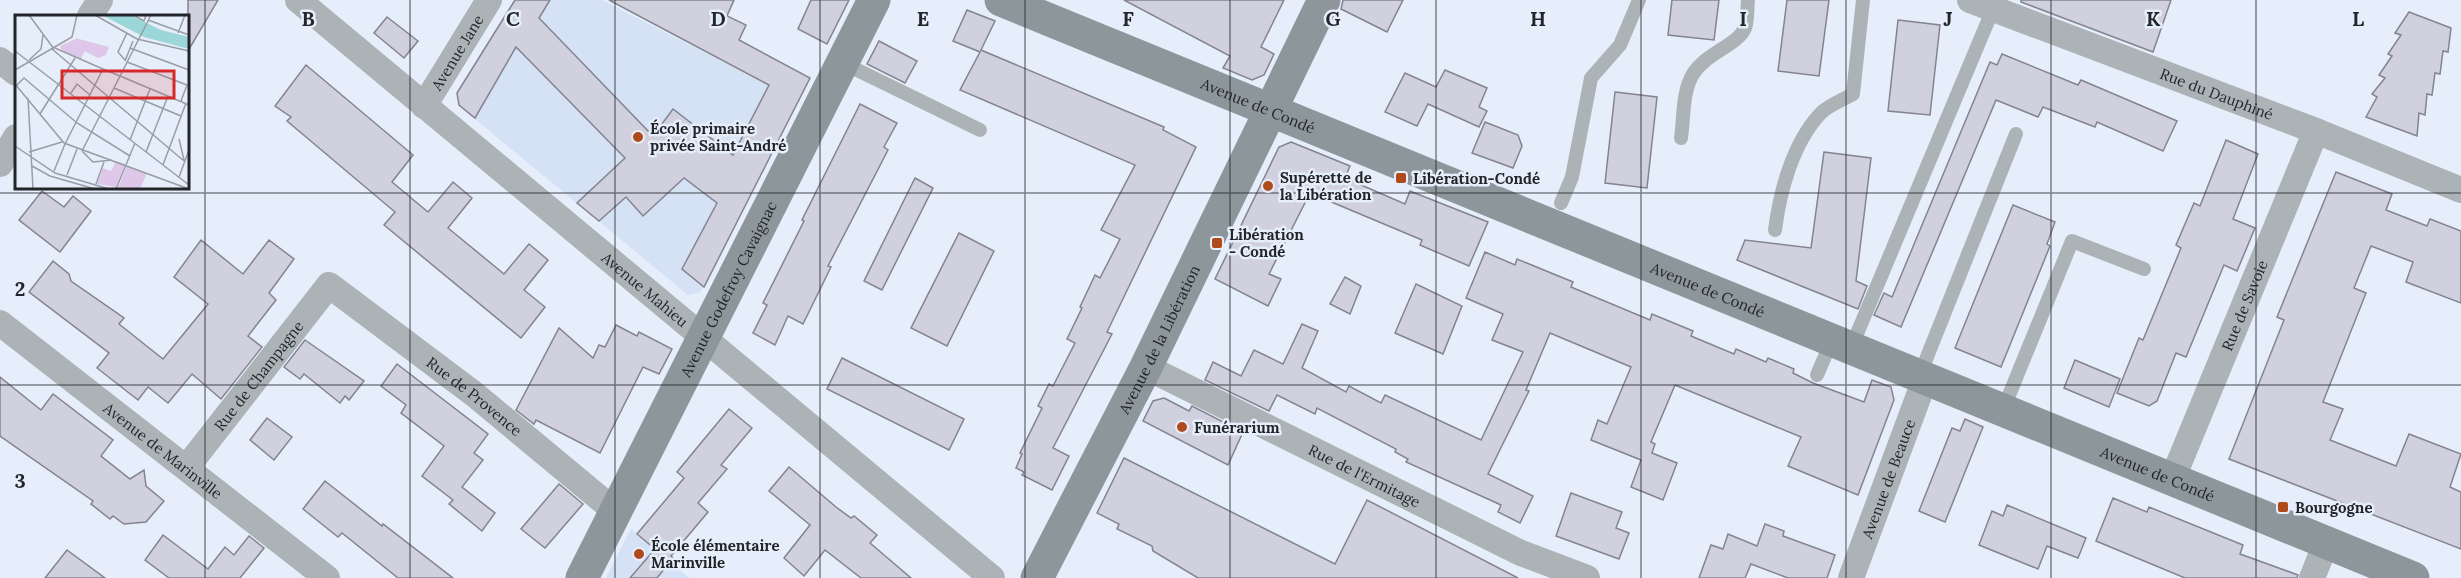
<svg xmlns="http://www.w3.org/2000/svg" width="2461" height="578" font-family="Lora,serif">
<style>
.built{fill:#d5e2f5}
.building{fill:#d0d0de;stroke:#848491;stroke-width:1.5}
.lines{fill:none;stroke-linecap:round;stroke-linejoin:round}
.lane{stroke:#acb3b6;stroke-width:14}
.street{stroke:#acb3b6;stroke-width:26}
.secondary{stroke:#8d979b;stroke-width:33}
.grid{fill:none;stroke:#222529;stroke-width:1.5;stroke-opacity:0.55}
.poi-dot{fill:#af4b1a;stroke:#e5eefa;stroke-width:2}
.labels{text-anchor:middle;dominant-baseline:central;stroke-width:5;stroke-linejoin:round;paint-order:stroke}
.street-label{font-size:15px;fill:#222529;stroke:#e5eefa}
.poi-label{font-size:15px;font-weight:bold;fill:#222529;stroke:#e5eefa;text-anchor:start}
.inset-road{fill:none;stroke:#979ea6;stroke-width:1.5}
.view{fill:#d62828;fill-opacity:0.15;stroke:#d62828;stroke-width:3}
.inset-edge{fill:none;stroke:#222529;stroke-width:3}
.grid-label{font-size:20px;text-anchor:middle;font-weight:bold;fill:#222529;stroke:#e5eefa;stroke-width:5;stroke-linejoin:round;paint-order:stroke}
</style>
<rect width="100%" height="100%" fill="#e5eefa"/>
<g class="built">
<polygon points="515,0 602,0 798,100 700,292 688,295 459,106 456,95"/>
<polygon points="631,529 689,578 606,578"/>
</g>
<g class="building">
<polygon points="188,0 218,0 188,51"/>
<polygon points="515,0 550,0 539,18 653,136 673,109 733,155 769,85 609,0 734,0 727,16 746,25 739,40 810,78 704,287 682,269 717,203 684,178 643,216 626,197 599,221 577,203 625,158 516,47 475,118 459,105 457,93"/>
<polygon points="811,0 849,0 827,44 798,29"/>
<polygon points="1124,0 1284,0 1261,47 1274,54 1264,75 1252,80 1223,68 1230,56"/>
<polygon points="1343,0 1403,0 1387,32 1341,9"/>
<polygon points="1672,0 1719,0 1714,40 1668,35"/>
<polygon points="1787,0 1829,0 1819,76 1778,71"/>
<polygon points="2021,0 2171,0 2153,52 2021,2"/>
<polygon points="967,10 995,21 981,50 1164,127 1163,130 1196,147 1107,332 1112,334 1053,448 1069,456 1052,490 1022,475 1024,472 1016,468 1022,454 1020,453 1042,408 1038,406 1049,384 1053,386 1075,343 1067,339 1082,308 1080,307 1095,275 1100,278 1120,239 1101,230 1135,165 960,90 980,52 953,41"/>
<polygon points="2409,12 2451,28 2448,52 2443,51 2440,74 2435,73 2432,95 2427,94 2425,115 2419,113 2417,136 2366,117 2377,97 2372,94 2385,78 2379,75 2392,56 2388,54 2401,35 2395,33"/>
<polygon points="387,17 418,41 404,58 374,33"/>
<polygon points="1898,20 1940,25 1930,115 1888,111"/>
<polygon points="879,41 917,61 905,83 867,64"/>
<polygon points="2002,54 2078,85 2081,80 2177,121 2163,151 2097,122 2095,127 2043,107 2038,117 1996,100 1901,327 1874,315 1884,293 1892,297 1990,62 1997,65"/>
<polygon points="306,65 413,155 392,182 428,212 453,182 472,198 448,228 504,274 529,244 548,260 524,290 545,307 521,338 384,225 395,212 287,121 291,117 275,106"/>
<polygon points="1445,70 1487,88 1479,107 1487,111 1479,127 1428,104 1417,126 1385,112 1405,73 1436,87"/>
<polygon points="1615,92 1657,97 1647,188 1605,183"/>
<polygon points="860,104 897,123 884,147 888,150 828,266 831,267 803,324 788,316 775,345 753,333 767,305 763,303 804,221 802,220"/>
<polygon points="1485,122 1518,135 1522,146 1513,168 1472,153"/>
<polygon points="2226,140 2258,154 2233,219 2255,228 2237,271 2224,265 2186,357 2176,353 2157,401 2149,406 2117,393 2139,338 2143,340 2181,248 2176,245 2194,203 2200,206"/>
<polygon points="1291,142 1350,166 1345,178 1405,204 1410,191 1488,222 1469,266 1420,245 1422,240 1310,193 1269,274 1281,279 1268,306 1215,279 1279,147"/>
<polygon points="1824,152 1871,158 1856,281 1867,286 1858,309 1737,260 1745,240 1811,248"/>
<polygon points="2336,172 2392,194 2386,210 2427,226 2430,219 2461,231 2461,303 2406,282 2413,262 2371,246 2354,288 2366,293 2323,402 2343,409 2330,440 2396,466 2409,434 2461,454 2450,487 2461,492 2461,549 2229,459 2284,320 2277,317"/>
<polygon points="915,178 933,188 882,290 864,281"/>
<polygon points="42,191 64,207 73,196 91,211 60,252 19,220"/>
<polygon points="2013,205 2055,222 2047,244 2050,246 2001,367 1955,348"/>
<polygon points="959,233 994,251 947,346 911,328"/>
<polygon points="201,240 243,274 269,240 294,259 269,293 276,300 248,336 262,347 221,399 192,374 168,403 148,387 138,400 97,368 109,353 29,292 53,261 69,274 71,281 124,318 119,324 163,359 208,304 174,277"/>
<polygon points="1485,252 1515,265 1517,259 1573,282 1571,287 1650,320 1652,314 1693,331 1691,336 1734,354 1736,349 1766,362 1768,358 1794,369 1793,373 1813,383 1864,402 1872,380 1891,387 1894,400 1858,495 1788,466 1801,437 1675,385 1651,442 1655,444 1652,453 1677,463 1663,500 1631,487 1641,460 1591,440 1598,420 1607,424 1631,367 1550,333 1526,390 1529,391 1488,474 1533,496 1520,523 1498,512 1501,505 1406,462 1408,459 1395,452 1396,449 1317,408 1315,414 1277,395 1269,411 1205,380 1213,362 1241,376 1254,350 1283,364 1302,324 1318,331 1302,368 1346,392 1349,386 1381,403 1385,395 1481,440 1523,352 1492,340 1503,314 1466,298"/>
<polygon points="1345,277 1361,286 1350,314 1330,304"/>
<polygon points="1416,284 1462,306 1443,354 1395,333"/>
<polygon points="616,325 637,336 639,332 672,349 659,374 643,367 600,453 536,420 534,424 516,410 559,328 593,358 599,345 605,347"/>
<polygon points="305,340 364,381 349,400 345,396 340,403 304,374 300,379 284,367"/>
<polygon points="842,358 964,419 949,450 827,389"/>
<polygon points="2075,360 2120,379 2109,407 2064,388"/>
<polygon points="397,364 488,434 474,453 483,460 462,487 495,513 482,531 449,504 453,500 422,476 444,446 401,413 406,405 381,386"/>
<polygon points="0,377 41,410 53,394 113,440 101,456 130,479 144,470 146,486 164,501 146,522 124,524 113,516 110,519 91,504 93,501 0,436"/>
<polygon points="1164,398 1189,411 1192,406 1243,432 1228,465 1143,421 1153,401"/>
<polygon points="729,409 752,428 721,465 727,469 698,503 708,512 671,556 673,558 657,578 630,578 655,549 637,534 684,478 677,472"/>
<polygon points="267,418 292,437 274,460 250,440"/>
<polygon points="1965,419 1983,427 1945,522 1919,511 1952,428 1960,431"/>
<polygon points="1124,458 1335,564 1367,500 1518,578 1198,578 1153,551 1152,546 1117,529 1119,524 1097,513"/>
<polygon points="789,467 836,507 851,518 854,516 877,535 870,543 911,578 861,578 825,550 804,576 784,558 810,525 769,491"/>
<polygon points="325,481 382,526 383,524 453,578 398,578 342,533 338,537 303,509"/>
<polygon points="559,484 583,504 545,548 521,529"/>
<polygon points="1571,493 1622,512 1616,528 1629,533 1619,559 1556,536"/>
<polygon points="2113,498 2147,512 2149,507 2243,545 2240,554 2298,575 2297,578 2185,578 2096,541"/>
<polygon points="2007,505 2086,538 2078,558 2047,546 2038,569 1979,545 1992,511 2003,516"/>
<polygon points="1765,524 1784,531 1783,536 1835,555 1827,578 1788,578 1751,564 1745,578 1699,578 1711,545 1723,549 1728,534 1757,546"/>
<polygon points="163,535 208,569 225,547 234,555 249,536 264,548 240,578 169,578 145,560"/>
<polygon points="67,550 105,578 45,578"/>
</g>
<g class="lines">
<g class="lane">
<polyline points="843,63 980,130"/>
<path d="M1681 138C1684 118 1682 92 1693 74 1706 53 1738 45 1745 28 1748 20 1747 8 1748 0"/>
<polyline points="1561,203 1572,177 1591,78 1620,45 1639,0"/>
<path d="M1775 230C1780 191 1793 142 1821 113 1829 105 1843 100 1853 94L1863 0"/>
<polyline points="1851,348 1993,9"/>
<polyline points="1817,375 1832,340"/>
<polyline points="1919,377 2016,134"/>
<polyline points="2003,410 2072,241 2144,269"/>
</g>
<g class="street">
<path id="s1" d="M298 0 992 578"/>
<path id="s2" d="M1970 0 2316 131 2461 190"/>
<polyline points="90,16 100,0"/>
<polyline points="0,60 16,73"/>
<path id="s3" d="M424 106 489 0"/>
<polyline points="0,164 16,137"/>
<path id="s4" d="M0 323 327 578"/>
<path id="s5" d="M1146 367 1521 553 1587 578"/>
<path id="s6" d="M187 467 329 285 474 394 616 512"/>
<path id="s7" d="M2172 480 2316 131"/>
<path id="s8" d="M1851 578 1925 379"/>
<polyline points="2312,578 2326,543"/>
</g>
<g class="secondary">
<path id="s9" d="M1001 0 2413 578"/>
<path id="s10" d="M582 578 874 0"/>
<path id="s11" d="M1037 578 1146 367 1324 0"/>
</g>
</g>
<path class="grid" d="M205 0V578M410 0V578M615 0V578M820 0V578M1025 0V578M1230 0V578M1436 0V578M1641 0V578M1846 0V578M2051 0V578M2256 0V578M0 193H2461M0 385H2461"/>
<g class="poi-dot">
<circle cx="638" cy="137" r="6"/>
<rect x="1395" y="172" width="12" height="12" rx="3"/>
<circle cx="1268" cy="186" r="6"/>
<rect x="1211" y="237" width="12" height="12" rx="3"/>
<circle cx="1182" cy="427" r="6"/>
<rect x="2277" y="501" width="12" height="12" rx="3"/>
<circle cx="639" cy="554" r="6"/>
</g>
<g class="labels">
<g class="street-label">
<text stroke="none"><textPath href="#s3" startOffset="63">Avenue Jane</textPath></text>
<text stroke="none"><textPath href="#s2" startOffset="264">Rue du Dauphiné</textPath></text>
<text stroke="none"><textPath href="#s9" startOffset="278">Avenue de Condé</textPath></text>
<text stroke="none"><textPath href="#s1" startOffset="452">Avenue Mahieu</textPath></text>
<text stroke="none"><textPath href="#s10" startOffset="324">Avenue Godefroy Cavaignac</textPath></text>
<text stroke="none"><textPath href="#s9" startOffset="764">Avenue de Condé</textPath></text>
<text stroke="none"><textPath href="#s7" startOffset="189">Rue de Savoie</textPath></text>
<text stroke="none"><textPath href="#s11" startOffset="268">Avenue de la Libération</textPath></text>
<text stroke="none"><textPath href="#s6" startOffset="116">Rue de Champagne</textPath></text>
<text stroke="none"><textPath href="#s6" startOffset="414">Rue de Provence</textPath></text>
<text stroke="none"><textPath href="#s4" startOffset="207">Avenue de Marinville</textPath></text>
<text stroke="none"><textPath href="#s9" startOffset="1250">Avenue de Condé</textPath></text>
<text stroke="none"><textPath href="#s5" startOffset="244">Rue de l'Ermitage</textPath></text>
<text stroke="none"><textPath href="#s8" startOffset="106">Avenue de Beauce</textPath></text>
</g>
<g class="poi-label">
<text x="650" y="128">École primaire<tspan x="650" dy="17">privée Saint-André</tspan></text>
<text x="1280" y="177">Supérette de<tspan x="1280" dy="17">la Libération</tspan></text>
<text x="1413" y="178">Libération-Condé</text>
<text x="1229" y="234">Libération<tspan x="1229" dy="17">- Condé</tspan></text>
<text x="1194" y="427">Funérarium</text>
<text x="2295" y="507">Bourgogne</text>
<text x="651" y="545">École élémentaire<tspan x="651" dy="17">Marinville</tspan></text>
</g>
</g>
<g transform="translate(15 15)">
<rect width="174" height="174" fill="#e5eefa"/>
<path d="M64 24 94 32 91 40 83 43 69 36Z" fill="#dfc7ea"/>
<path d="M101 146 110 149 101 172 82 169 88 153 96 156ZM112 151 132 158 125 174 103 173Z" fill="#dfc7ea"/>
<path d="M63 23 70 35 66 44 47 36 45 31Z" fill="#dfc7ea"/>
<path d="M87 0H115L146 15 174 22V34L129 22Z" fill="#9bd6d8"/>
<path class="inset-road" d="M14 0 39 34M80 0 122 24 174 36M118 0 129 6 131 0M133 5 174 20M163 18 170 0M40 33 88 54M115 33 174 55M37 34 169 146M0 36 174 170M14 45 26 34 28 20M110 45 103 37 112 18M110 46 118 26M112 47 172 70 166 86M0 55 57 22 62 0M105 61 174 90M0 69 49 128 174 174M1 71 9 63 62 108 115 141M99 73 166 101M56 78 62 69 75 80M13 83 18 174M25 99 60 43M164 124 169 145M115 125 135 74M50 129 88 54 105 61M0 131 40 158 94 174M67 136 78 147 97 145M67 136 136 0M14 137 47 127M131 137 153 81M148 150 171 88M17 151 35 161 80 174M39 156 50 129M52 160 62 134M164 162 174 135M81 169 89 147M101 174 120 128"/>
<path class="view" d="M47 56H159V83H47Z"/>
<rect width="174" height="174" class="inset-edge"/>
</g>
<g class="grid-label">
<text x="308" y="26">B</text>
<text x="513" y="26">C</text>
<text x="718" y="26">D</text>
<text x="923" y="26">E</text>
<text x="1128" y="26">F</text>
<text x="1333" y="26">G</text>
<text x="1538" y="26">H</text>
<text x="1743" y="26">I</text>
<text x="1948" y="26">J</text>
<text x="2153" y="26">K</text>
<text x="2358" y="26">L</text>
<text x="20" y="296">2</text>
<text x="20" y="488">3</text>
</g>
</svg>
